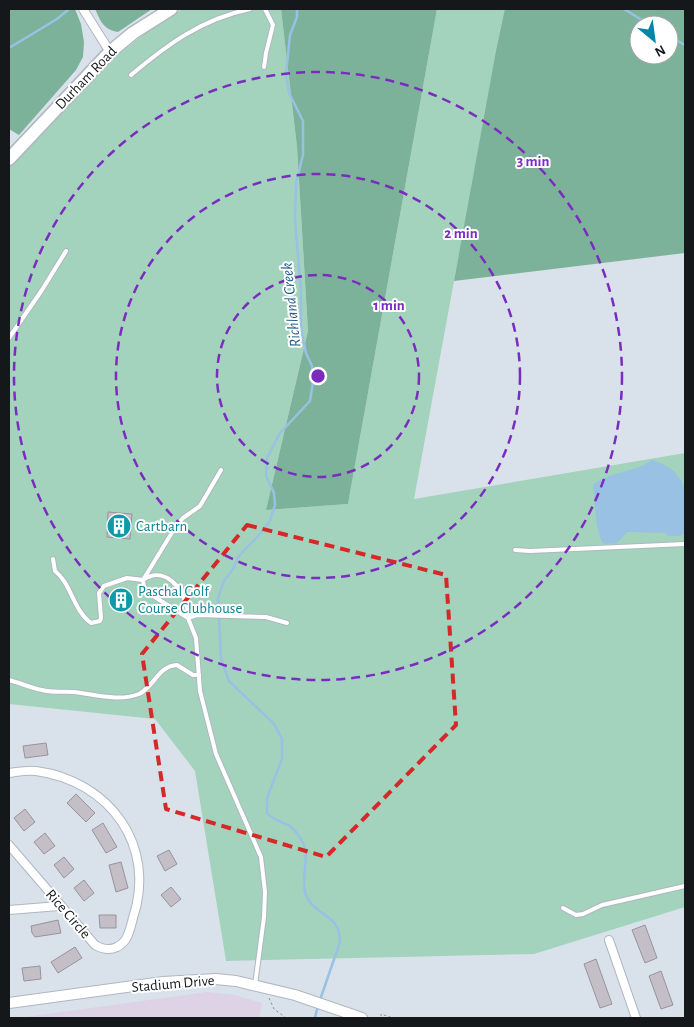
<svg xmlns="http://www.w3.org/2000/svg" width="694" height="1027" font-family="'Alegreya Sans',sans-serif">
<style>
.education{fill:#ded2e6}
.green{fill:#a3d3bc}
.forest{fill:#7db29a;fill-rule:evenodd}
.water{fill:#98c1e4}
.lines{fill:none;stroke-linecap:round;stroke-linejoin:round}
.stream{stroke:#98c1e4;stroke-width:2.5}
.building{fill:#c4bec7;stroke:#99929c}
.service-casing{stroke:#afb7c0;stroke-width:6}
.minor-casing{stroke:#afb7c0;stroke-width:10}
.tertiary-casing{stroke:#afb7c0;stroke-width:12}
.primary-casing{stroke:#afb7c0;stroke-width:15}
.path{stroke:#8c9299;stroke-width:1;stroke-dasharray:2.5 2.5;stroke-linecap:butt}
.service{stroke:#fff;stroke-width:4}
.minor{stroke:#fff;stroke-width:8}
.tertiary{stroke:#fff;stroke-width:10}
.primary{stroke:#fff;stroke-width:12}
.marked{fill:none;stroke:#d62828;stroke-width:4;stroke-dasharray:10 6;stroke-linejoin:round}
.ring{fill:none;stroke:#7b2cbf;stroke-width:2.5;stroke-dasharray:9 6}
.labels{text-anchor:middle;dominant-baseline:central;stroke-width:4;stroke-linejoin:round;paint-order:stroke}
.street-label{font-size:15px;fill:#15181b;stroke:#fff}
.culture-label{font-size:15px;fill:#0d838f;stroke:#fff;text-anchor:start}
.water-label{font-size:16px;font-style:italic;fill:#1f5b89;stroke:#fff}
.centre{fill:#7b2cbf;stroke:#fff;stroke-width:2.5}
.ring-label{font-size:15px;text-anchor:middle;font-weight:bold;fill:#7b2cbf;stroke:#fff;stroke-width:4;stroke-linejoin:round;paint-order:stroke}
</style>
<rect width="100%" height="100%" fill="#d9e2eb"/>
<polygon class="education" points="207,992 235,995 262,1003 259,1018 18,1018"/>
<polygon class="green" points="182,9 281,9 297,147 308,331 266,510 348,504 437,9 507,9 454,281 414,499 685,453 685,907 534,954 226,961 195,771 155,719 9,704 9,166 105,65 153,27"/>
<g class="forest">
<polygon points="9,9 75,9 81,24 84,42 83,57 76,70 19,135 9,129"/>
<path d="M95 9H152L118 32C103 29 101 22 95 9Z"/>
<polygon points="281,9 437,9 348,504 266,510 308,331 297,147"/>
<path d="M505 9H685V253L454 281 496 51ZM639 25H669V55H639Z"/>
</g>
<path class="water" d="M652 460C693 473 685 498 685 533L680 536H668L666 533 627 532 617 543 604 544C595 535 595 498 593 485 608 472 636 472 652 460Z"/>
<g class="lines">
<g class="stream">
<path d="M297 9V17L290 35 286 74 289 93 303 121V155L296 183 295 220 301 290V329L306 353 312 366 313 382 310 401 280 433 267 458 266 476 274 493 275 505 270 521 259 535 238 557 233 569 224 581 218 598 221 658 229 681 274 724 282 739V759L267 798V813C274 821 281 821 290 826 294 829 299 836 302 841 312 859 297 884 309 901 321 917 340 916 340 942L320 1000"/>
<polyline points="624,9 650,25"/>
<polyline points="669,36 685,45"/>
<polyline points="9,48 57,19 69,9"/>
<polyline points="315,1018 318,1005"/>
</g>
</g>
<g class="building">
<polygon points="108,512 132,514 130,539 107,537"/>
<polygon points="123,588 132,596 119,612 110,605"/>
<polygon points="46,743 48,755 25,758 23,746"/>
<polygon points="76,794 95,813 86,822 67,803"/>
<polygon points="25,809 35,822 24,831 14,818"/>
<polygon points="103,823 117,847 106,853 92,830"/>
<polygon points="45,833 55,846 44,854 34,842"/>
<polygon points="169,850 177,864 165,871 157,856"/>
<polygon points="64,857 74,869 64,878 54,865"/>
<polygon points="121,862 128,888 116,892 109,865"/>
<polygon points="84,880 94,893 84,901 74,888"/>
<polygon points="171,887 181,899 171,907 161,895"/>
<polygon points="99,915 116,915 116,928 100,928"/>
<polygon points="58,920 61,933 35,937 32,933 31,926"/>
<polygon points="645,925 657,958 645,963 632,930"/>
<polygon points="75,947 82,958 58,973 51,962"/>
<polygon points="596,959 612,1004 600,1008 584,964"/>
<polygon points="40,966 41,979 24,981 22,968"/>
<polygon points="661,971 673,1005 661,1009 649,976"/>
</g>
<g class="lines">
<defs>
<g id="service">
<polyline points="264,67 266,53 273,25 265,9"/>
<path d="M131 75C168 44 202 19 250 9"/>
<polyline points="9,338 42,290 66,251"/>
<polyline points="515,550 530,551 685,544"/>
<path d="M53 559 55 571C71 583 73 610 91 623L100 621 101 618 99 593 104 586 127 578 143 580 176 526 183 518 200 506 221 470"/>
<path d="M9 680C20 683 31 688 42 690 52 693 63 691 73 692 93 694 119 702 139 694 155 686 158 666 177 665L193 675H199"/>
<polyline points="563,908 576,915 583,914 602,905 685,886"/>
<path d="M255 985 264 917 265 892 261 857 216 754 200 691 196 638 188 618 150 594 144 587 143 580C167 563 189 595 188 618L197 615 266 617 287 623"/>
</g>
<g id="minor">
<polyline points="83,9 110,52"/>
<path d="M9 773C17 772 27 770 36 771 110 781 157 846 133 918 130 929 128 942 117 947 109 951 102 949 95 945L9 845"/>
<polyline points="9,910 59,906"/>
<polyline points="609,940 636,1018"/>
</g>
<polyline id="tertiary" points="9,1003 163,982 216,979 236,981 295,995 362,1018"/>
<polyline id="primary" points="9,159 110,52 133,33 171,9"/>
</defs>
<use href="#service" class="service-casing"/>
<use href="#minor" class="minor-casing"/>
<use href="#tertiary" class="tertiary-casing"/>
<use href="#primary" class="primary-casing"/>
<g class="path">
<polyline points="269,998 274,1009 286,1018"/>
<polyline points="381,1016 381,1014 393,1018"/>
</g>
<use href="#service" class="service"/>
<use href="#minor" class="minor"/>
<use href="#tertiary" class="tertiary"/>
<use href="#primary" class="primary"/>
</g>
<path class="marked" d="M247 525 446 575 456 725 326 857 166 809 142 654Z"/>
<g class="ring">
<circle cx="318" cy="376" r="101"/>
<circle cx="318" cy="376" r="202"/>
<circle cx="318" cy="376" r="304"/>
</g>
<defs>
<symbol id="building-disc" viewBox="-11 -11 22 22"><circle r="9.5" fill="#0f9aa8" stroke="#fff"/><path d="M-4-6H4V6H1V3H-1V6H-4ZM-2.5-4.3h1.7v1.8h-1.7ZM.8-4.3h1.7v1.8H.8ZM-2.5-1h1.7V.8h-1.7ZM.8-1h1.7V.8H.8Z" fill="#fff"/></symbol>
</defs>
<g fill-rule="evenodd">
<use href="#building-disc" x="105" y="512" width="28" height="28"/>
<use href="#building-disc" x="107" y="586" width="28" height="28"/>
</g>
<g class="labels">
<g class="street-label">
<text transform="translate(86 78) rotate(-46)">Durham Road</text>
<text transform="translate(68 914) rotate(49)">Rice Circle</text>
<text transform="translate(173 984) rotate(-5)">Stadium Drive</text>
</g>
<g class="culture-label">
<text x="136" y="526">Cartbarn</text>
<text x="138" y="591">Paschal Golf<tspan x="138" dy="17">Course Clubhouse</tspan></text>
</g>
<g class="water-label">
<text transform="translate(291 305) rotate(-96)">Richland Creek</text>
</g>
</g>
<circle cx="318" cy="376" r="8" class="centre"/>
<g class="ring-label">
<text x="533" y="166">3 min</text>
<text x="461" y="238">2 min</text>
<text x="389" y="310">1 min</text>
</g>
<rect width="694" height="1027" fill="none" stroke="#15181b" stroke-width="20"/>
<g transform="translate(654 40) rotate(151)"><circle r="24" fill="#ffffff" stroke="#a1a3a4"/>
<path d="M0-4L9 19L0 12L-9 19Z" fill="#0685a9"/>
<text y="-8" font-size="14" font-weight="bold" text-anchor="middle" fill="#15181b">N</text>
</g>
</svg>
